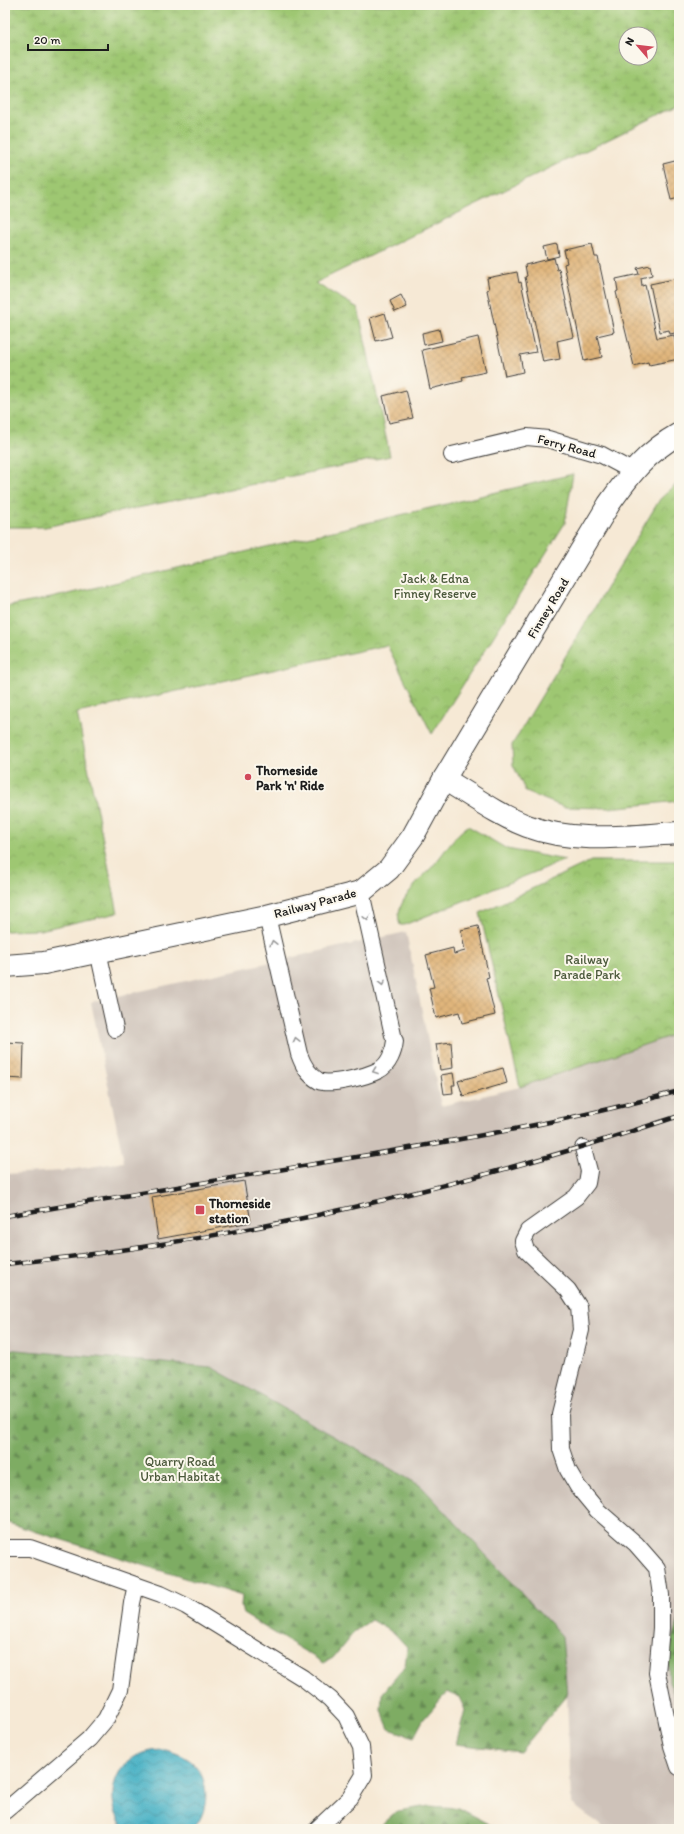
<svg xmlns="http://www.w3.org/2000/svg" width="684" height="1834" font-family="Itim,sans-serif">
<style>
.railway{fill:#cec2b9}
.grass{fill:#9ec772;stroke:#5d7247}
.forest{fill:url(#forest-firs);stroke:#4d6440}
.wetland{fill:url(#wetland-marsh);stroke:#5d7247;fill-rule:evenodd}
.park{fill:url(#park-crowns);stroke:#5d7247}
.water{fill:url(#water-waves);stroke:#316670}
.building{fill:url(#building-cross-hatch)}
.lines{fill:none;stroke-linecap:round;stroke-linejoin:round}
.service-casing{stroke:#3d3b38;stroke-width:18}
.minor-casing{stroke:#3d3b38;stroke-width:24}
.service{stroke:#fff;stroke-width:16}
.minor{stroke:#fff;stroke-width:22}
.rail-casing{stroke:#1c1c1c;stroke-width:4.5}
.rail{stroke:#fbf7ec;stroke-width:3;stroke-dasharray:9;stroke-linecap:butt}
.oneway{stroke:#999}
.poi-dot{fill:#d1495b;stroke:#fbf7ec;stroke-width:1.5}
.labels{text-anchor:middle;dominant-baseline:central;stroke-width:4;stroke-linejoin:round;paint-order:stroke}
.street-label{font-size:13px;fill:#1c1c1c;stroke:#fbf7ec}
.park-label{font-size:13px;fill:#4a583a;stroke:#fbf7ec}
.poi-label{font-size:13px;font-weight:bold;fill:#1c1c1c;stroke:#fbf7ec;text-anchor:start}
</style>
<defs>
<pattern id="forest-firs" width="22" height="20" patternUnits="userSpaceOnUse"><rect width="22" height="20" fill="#7eac64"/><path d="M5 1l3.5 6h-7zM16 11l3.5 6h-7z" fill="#668b52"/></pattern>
<pattern id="wetland-marsh" width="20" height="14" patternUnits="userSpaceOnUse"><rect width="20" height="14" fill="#9ec772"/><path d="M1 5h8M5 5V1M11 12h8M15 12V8" fill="none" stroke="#88aa62"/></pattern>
<pattern id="park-crowns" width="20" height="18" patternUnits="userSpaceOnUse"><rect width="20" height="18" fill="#9ec772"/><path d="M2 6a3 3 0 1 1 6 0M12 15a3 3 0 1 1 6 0" fill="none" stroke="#88aa62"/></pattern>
<pattern id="water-waves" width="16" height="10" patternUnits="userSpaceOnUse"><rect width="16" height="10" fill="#46b1c5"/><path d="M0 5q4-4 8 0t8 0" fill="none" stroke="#3a8f9f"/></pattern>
<pattern id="building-cross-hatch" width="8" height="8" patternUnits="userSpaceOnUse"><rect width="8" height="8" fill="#e0b57b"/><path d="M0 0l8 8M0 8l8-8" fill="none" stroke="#c09b6a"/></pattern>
</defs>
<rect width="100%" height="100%" fill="#fbf7ec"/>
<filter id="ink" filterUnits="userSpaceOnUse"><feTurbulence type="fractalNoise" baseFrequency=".025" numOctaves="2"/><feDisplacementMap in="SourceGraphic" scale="8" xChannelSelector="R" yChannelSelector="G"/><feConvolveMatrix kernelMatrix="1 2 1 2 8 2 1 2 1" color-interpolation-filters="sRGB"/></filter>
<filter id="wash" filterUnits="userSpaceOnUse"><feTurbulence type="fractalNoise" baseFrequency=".012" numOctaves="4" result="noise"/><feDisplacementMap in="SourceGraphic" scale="16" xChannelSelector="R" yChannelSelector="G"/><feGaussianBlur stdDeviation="0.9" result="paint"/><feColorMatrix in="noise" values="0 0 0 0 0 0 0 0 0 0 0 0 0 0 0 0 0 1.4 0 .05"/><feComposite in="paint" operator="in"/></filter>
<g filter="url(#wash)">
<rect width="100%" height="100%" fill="#f6e9d5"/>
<polygon class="railway" points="406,932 441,1106 520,1087 679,1033 679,1619 668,1656 669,1681 679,1708 679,1829 605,1829 571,1803 567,1695 562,1636 211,1367 5,1349 5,1174 62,1171 124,1162 91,1002"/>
<path class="grass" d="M468 826 507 849 565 860 404 925H400C391 902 425 877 437 861 448 847 453 837 468 826Z"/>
<g class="forest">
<polygon points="5,1349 211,1367 421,1486 562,1636 567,1695 520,1752 456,1744 465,1710 459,1697 447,1692 423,1720 414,1737 389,1729 381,1710 382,1694 405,1666 407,1647 395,1634 371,1620 355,1631 333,1658 324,1663 243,1614 241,1605 242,1596 5,1522"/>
<polygon points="679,1619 679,1708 669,1681 668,1656"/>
<polygon points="430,1806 458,1808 498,1829 376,1829 397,1811"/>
</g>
<path class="wetland" d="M5 5H679V105L315 283 358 308 390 456 45 527H5ZM626 34H650V58H626Z"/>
<g class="park">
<polygon points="573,474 565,523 432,734 387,645 77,713 118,913 40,930 5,931 5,607 51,598"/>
<polygon points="679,482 679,631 676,632 679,645 679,801 609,808 564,807 526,792 513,765 512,745 660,499"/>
<polygon points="591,861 679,861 679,1033 520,1087 480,913"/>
</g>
<path class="water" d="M166 1750C176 1753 186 1756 194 1764 211 1782 209 1812 193 1829H125C106 1807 109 1771 136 1756 146 1751 156 1750 166 1750Z"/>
<g id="blocks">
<g class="building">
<polygon points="679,160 679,198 671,200 663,164"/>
<polygon points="557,244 559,256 547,259 544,247"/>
<polygon points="592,244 595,257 598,257 614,332 597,336 602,357 584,361 564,264 567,263 564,250"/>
<polygon points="554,258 557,270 559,269 574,337 557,341 560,359 543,362 525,277 527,276 525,265"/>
<polygon points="650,265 652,275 641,278 642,286 645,285 657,338 674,335 679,359 649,365 648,362 634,366 616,292 618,291 616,279 639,274 637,268"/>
<polygon points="517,272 519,283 521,282 536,352 520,355 523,372 505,376 487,290 489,289 487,278"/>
<polygon points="679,278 679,332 670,334 669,330 660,332 650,284"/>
<polygon points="401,295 407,307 395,312 390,301"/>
<polygon points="385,313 392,337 376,341 370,318"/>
<polygon points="439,329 442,341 424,345 422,333"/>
<polygon points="478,337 486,372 462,377 463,381 430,389 422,350"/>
<polygon points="406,390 413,418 389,423 383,396"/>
<polygon points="478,926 489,977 486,978 495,1015 462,1023 459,1012 436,1018 429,988 434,987 426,955 453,948 454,954 465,951 461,930"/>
<polygon points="5,1042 24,1043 23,1079 5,1078"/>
<polygon points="451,1042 453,1068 440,1070 436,1044"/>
<polygon points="503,1068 507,1083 463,1096 458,1081"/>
<polygon points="453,1073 455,1085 452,1085 453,1093 444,1094 441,1075"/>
<polygon points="244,1181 251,1222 158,1239 152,1197"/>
</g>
</g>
</g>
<g filter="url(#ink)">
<use href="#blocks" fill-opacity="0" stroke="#3d3b38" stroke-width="1"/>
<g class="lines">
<defs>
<g id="service">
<polyline points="452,455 527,437 548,439 602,455 632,471"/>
<polyline points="361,892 393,1035"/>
<path d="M267 916 299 1054C303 1065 308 1075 319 1081 330 1086 368 1076 379 1070 389 1065 394 1051 395 1041"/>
<polyline points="98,951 115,1029"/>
<polyline points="583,1148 589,1171 587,1183 576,1197 528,1231 523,1241 526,1250 568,1290 579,1307 581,1330 560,1414 561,1449 568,1470 578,1487 597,1510 636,1544 657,1568 661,1595 661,1628 657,1673 672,1746 679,1767"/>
<polyline points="5,1548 30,1548 161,1594 186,1606 303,1678 330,1699 346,1716 361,1747 364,1775 350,1798 317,1829"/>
<polyline points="5,1811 89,1739 106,1719 120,1690 132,1603 136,1585"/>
</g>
<g id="minor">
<path d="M444 779C471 795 498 815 527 826 575 844 629 836 679 833"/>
<path d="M5 966 44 963 267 916 361 892 389 869 413 836 444 779 609 504C630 474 647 452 679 434"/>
</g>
</defs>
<use href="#service" class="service-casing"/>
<use href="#minor" class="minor-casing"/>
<use href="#service" class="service"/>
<use href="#minor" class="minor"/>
<defs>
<g id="rail">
<path d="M5 1216C116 1197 227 1179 338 1160 453 1141 567 1122 679 1091"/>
<path d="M5 1264C234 1242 461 1188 679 1116"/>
</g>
</defs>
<use href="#rail" class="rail-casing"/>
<use href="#rail" class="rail"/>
</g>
<defs><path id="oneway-chevron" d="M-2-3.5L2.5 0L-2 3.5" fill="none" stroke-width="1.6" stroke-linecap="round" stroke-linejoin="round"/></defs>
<g class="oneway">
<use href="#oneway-chevron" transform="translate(367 918) rotate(77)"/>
<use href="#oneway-chevron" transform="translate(273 943) rotate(-103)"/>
<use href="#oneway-chevron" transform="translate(382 983) rotate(78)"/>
<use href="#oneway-chevron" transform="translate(296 1040) rotate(-103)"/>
<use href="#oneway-chevron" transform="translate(375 1071) rotate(160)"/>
</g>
</g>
<g class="poi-dot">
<circle cx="248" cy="777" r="4"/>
<rect x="195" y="1205" width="10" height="10" rx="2"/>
</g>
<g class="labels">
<g class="street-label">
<text transform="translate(567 446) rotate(15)">Ferry Road</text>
<text transform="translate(548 608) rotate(-59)">Finney Road</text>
<text transform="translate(315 903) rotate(-15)">Railway Parade</text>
</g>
<g class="park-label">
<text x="435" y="578">Jack &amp; Edna<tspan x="435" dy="15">Finney Reserve</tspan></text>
<text x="587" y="959">Railway<tspan x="587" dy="15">Parade Park</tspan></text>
<text x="180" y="1461">Quarry Road<tspan x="180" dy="15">Urban Habitat</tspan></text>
</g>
<g class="poi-label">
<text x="256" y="770">Thorneside<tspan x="256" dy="15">Park 'n' Ride</tspan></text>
<text x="209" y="1203">Thorneside<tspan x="209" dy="15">station</tspan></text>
</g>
</g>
<rect width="684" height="1834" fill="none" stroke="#fbf7ec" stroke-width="20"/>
<g transform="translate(638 46) rotate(298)"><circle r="19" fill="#fbf7ec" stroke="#a29f99"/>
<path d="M0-3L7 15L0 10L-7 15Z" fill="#d1495b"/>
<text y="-6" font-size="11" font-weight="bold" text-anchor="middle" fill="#1c1c1c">N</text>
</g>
<path d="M28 44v6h80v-6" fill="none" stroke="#1c1c1c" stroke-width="2"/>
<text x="34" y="44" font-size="12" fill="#1c1c1c" stroke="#fbf7ec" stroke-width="3" paint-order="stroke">20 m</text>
</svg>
